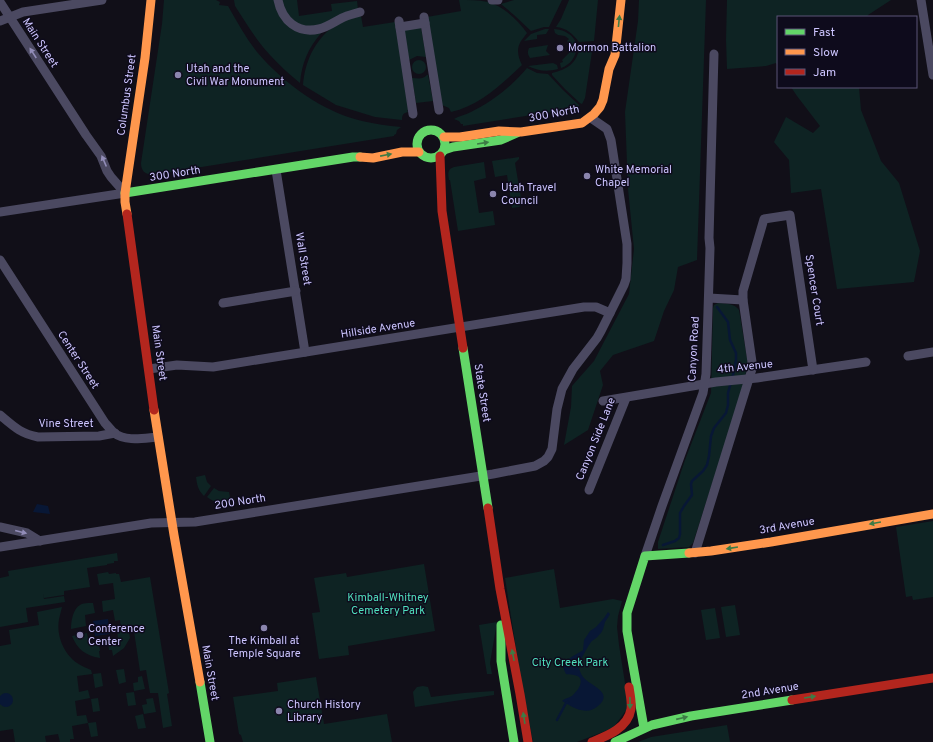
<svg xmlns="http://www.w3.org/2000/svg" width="933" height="742" font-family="Overpass,sans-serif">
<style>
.green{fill:#0e2323}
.water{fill:#081735}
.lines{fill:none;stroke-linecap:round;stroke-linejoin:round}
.stream{stroke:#081735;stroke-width:2.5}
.street{stroke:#4b4961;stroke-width:9}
.fast{stroke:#63d668;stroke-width:9}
.slow{stroke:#ff974d;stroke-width:9}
.jam{stroke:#b3261e;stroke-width:9}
.oneway{fill:#3d7b46}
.oneway2{fill:#928db8}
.poi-dot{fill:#8b85ae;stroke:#0e0b1c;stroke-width:1.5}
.labels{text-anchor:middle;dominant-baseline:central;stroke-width:3;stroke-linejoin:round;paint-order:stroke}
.street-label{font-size:11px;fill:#cdc5ff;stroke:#0e0b1c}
.poi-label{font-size:11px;fill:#cdc5ff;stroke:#0e0b1c;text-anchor:start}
.park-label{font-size:11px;fill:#50e0be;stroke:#0e0b1c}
</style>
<rect width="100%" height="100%" fill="#110f18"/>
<g class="green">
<path d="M164 0H216L220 2 219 5 228 6C237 22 246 38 257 52 283 83 323 112 362 121 375 124 388 126 401 127L397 130 396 134 394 135V136L152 175C145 174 141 171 141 163L162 24Z"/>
<path d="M234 0H275L282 20 321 33C308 49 302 62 300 83 289 74 279 65 270 55 256 40 246 23 235 6Z"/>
<polygon points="280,0 297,0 299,16 332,11 331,4 357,1 358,9 324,24 307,27 291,21"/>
<path d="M459 0C469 0 478 0 488 2 503 6 518 20 527 33 525 36 523 38 521 41 516 49 518 57 522 65 502 84 479 106 451 112L449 108 442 105 427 17 461 11Z"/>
<polygon points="514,0 562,0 549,27 544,27 531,31 514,15 501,4"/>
<path d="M569 0H598L594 41 579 42C573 34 567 28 556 27L561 19Z"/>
<polygon points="639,0 706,0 697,260 678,267 674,290 664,311 654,341 613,355 600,371 603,385 588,430 564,445 571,407 572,386 594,361 629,294 634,249 628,189 625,112 638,21"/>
<polygon points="727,0 891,0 868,15 867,17 778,17 778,66 776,63 766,66 727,69 726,40"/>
<path d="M361 16 363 27 395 22 409 110H407L408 112C403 113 402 115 402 120L375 117 336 105 303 85C305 59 317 36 340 22 346 19 354 18 361 16Z"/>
<polygon points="421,27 426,57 417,56 409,60 404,29"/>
<polygon points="545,29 549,29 546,34 537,35 537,39 524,41 531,34"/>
<path d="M554 29C565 30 572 34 577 44H570L567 41 569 39 565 36 558 35 555 33Z"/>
<path d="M548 45 546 51 550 55 530 58C528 54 527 53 529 48Z"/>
<path d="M593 45 585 98 582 104 580 103 565 89 552 75V73C568 69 576 64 580 47Z"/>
<path d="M577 47C576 57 570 65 561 68L560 63 563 62 562 60 569 53 571 49Z"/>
<circle cx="419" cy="67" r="7"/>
<path d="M553 63 557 65 558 69C547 72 538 71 528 66Z"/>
<path d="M527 68 537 73 548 74 563 90 579 105V106L576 108 463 126V124H461L459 121 454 119C459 116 465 115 471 112 492 102 512 86 527 68Z"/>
<path d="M427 75H428L433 101 416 103 412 78C418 78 422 80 427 75Z"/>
<polygon points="791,87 859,87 861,110 881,161 899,183 920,251 914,282 837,289 821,189 791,193 789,160 774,142 786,117 813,133 820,126 797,96"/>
<polygon points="519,157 519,159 515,163 522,204 519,207 512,208 507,175 495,177 492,161"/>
<path d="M484 162 486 178 474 181 479 213 493 211 495 225 458 231 450 180H449C448 174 447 169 454 167Z"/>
<path d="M718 303C726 304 734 303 739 310L748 364 739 400 693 543 689 547 658 549V542L685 460 711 393 713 308 714 305Z"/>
<path d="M205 475 207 482 211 486 204 496C198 490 197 485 196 477Z"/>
<path d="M214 488 219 491 229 492 231 502C222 504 215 503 207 497Z"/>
<polygon points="933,521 933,597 913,600 912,596 906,597 896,527"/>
<polygon points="117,553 118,561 114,561 114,563 107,564 107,565 87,568 90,587 64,591 64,595 44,598 43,593 44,599 64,596 65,602 26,608 28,622 0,627 0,578 9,576 8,571"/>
<polygon points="424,564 435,631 348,646 349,655 319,659 312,613 320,612 314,578 346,573 347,577"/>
<polygon points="554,569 560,608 613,599 622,601 618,616 617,627 619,645 628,702 627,709 613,728 577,742 533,742 521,680 505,578"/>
<polygon points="108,572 109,574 116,573 116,574 119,574 121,582 150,577 169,693 167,694 172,726 163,728 158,693 150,693 146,670 140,671 133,625 128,626 130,638 124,648 113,656 112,650 109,650 108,641 118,639 117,629 121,629 120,620 115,621 113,610 103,612 102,601 115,599 113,583 99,585 97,574"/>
<path d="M93 603 95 613 85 615 86 626 71 629C71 621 73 609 80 605 83 603 89 603 93 603Z"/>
<polygon points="735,605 740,635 726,637 721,607"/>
<path d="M62 607C61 611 60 615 59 619 56 636 64 654 77 663 81 666 87 668 91 670L92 674 77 676 79 692 88 690 90 698 75 701 77 716 86 715 88 723 72 726 74 739H70V742H60L58 734 45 736 46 742H15L13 729 0 731V646L11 644 9 630 39 625 37 612Z"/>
<polygon points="715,608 720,638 706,640 701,610"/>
<polygon points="497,622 490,663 492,674 487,674 479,625"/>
<path d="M87 633 89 644 99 643 100 651H99L100 658C86 656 77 649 72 636Z"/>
<polygon points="124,669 126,682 119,684 116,670"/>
<polygon points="101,673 103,686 95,688 93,674"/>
<polygon points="142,676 145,689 134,691 133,683 138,682 138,677"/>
<polygon points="316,677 324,724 387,714 392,742 243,742 241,735 239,734 233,697 278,691 277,683"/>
<polygon points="423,686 428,687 431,697 464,693 494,691 494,695 415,707 413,692 417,687"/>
<polygon points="134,692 136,705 128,706 126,693"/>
<polygon points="98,698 100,711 93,712 91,699"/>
<polygon points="153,698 156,712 144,714 142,705 147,704 146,699"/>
<polygon points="143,714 146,728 138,729 135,716"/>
<polygon points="96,722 98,736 91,737 88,723"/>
<polygon points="727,725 730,742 638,742 651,737"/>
</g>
<g class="water">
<polygon points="37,504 48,506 50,514 33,512"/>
<path d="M608 612 610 614C609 616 607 619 605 622 604 626 603 632 599 635 597 638 594 639 592 641 589 644 579 662 579 666 579 671 582 676 585 679 592 686 614 693 598 706 593 710 588 712 581 710 574 709 568 704 562 701 565 698 570 698 573 695 577 691 584 683 579 677 575 674 570 675 566 674 558 660 574 657 583 650L584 640 590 631 596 627 604 618Z"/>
<polygon points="108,619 110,634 95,636 93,621"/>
<circle cx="6" cy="700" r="7"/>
</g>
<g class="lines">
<g class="stream">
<polyline points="663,545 675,541 679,538 680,534 680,513 684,506 692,495 691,484 692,481 703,471 707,465 709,456 711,436 714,428 726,413 728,405 728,393 734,371 736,360 736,353 730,340 728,322 717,307"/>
<polyline points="557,720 566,703 568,702"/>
</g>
<g class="street">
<path d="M278 0C282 21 298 34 319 29 328 27 334 22 342 18 348 15 354 14 360 12"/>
<polyline points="492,0 498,0"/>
<polyline points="921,0 933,75"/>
<polyline points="0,2 86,135 101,156 107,171 111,177 125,193"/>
<polyline points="424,17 439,110"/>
<polyline points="0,21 23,12 102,0"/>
<polyline points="399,21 413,114"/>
<polyline points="400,27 425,23"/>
<polyline points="276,170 305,352"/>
<polyline points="0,212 125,193"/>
<path d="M0 260 105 423C108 426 111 430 114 433 126 442 144 438 158 437"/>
<polyline points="709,298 743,300"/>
<polyline points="223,303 296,291"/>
<polyline points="908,356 933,352"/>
<polyline points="149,369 177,365 213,367 584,307 596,307 610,313"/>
<polyline points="603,401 716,382 757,378 866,362"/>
<path d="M0 415C13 426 21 434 38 437L99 436 115 433"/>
<polyline points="589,490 626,398"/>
<polyline points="0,527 27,533 40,541"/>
<polyline points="0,547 151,523 195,522 493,474 535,466 544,461 548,457 552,449 557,409 562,389 573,369 597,338 601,331 624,285 626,279 627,263 627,244 611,140 607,129 591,118"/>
<polyline points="695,553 752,369 752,362 743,300 743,291 764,219 790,215 813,370"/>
<polyline points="645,556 662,506 703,393 706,374 710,248 709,238 714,54"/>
</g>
<g class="fast">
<circle cx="431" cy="144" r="14"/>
<polyline points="444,150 453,147 501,140 517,133"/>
<polyline points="125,193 353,157 360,157"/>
<polyline points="463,348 488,508"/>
<polyline points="501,625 501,661 514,742"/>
<polyline points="200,682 210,742"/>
<polyline points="644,728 627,631 627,613 645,556 689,553"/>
<polyline points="615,742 652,725 691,716 792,700"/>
</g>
<g class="slow">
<polyline points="444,137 460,137 499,131 521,132 582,123 594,114 600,107 603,100 609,69 615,55 621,0"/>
<polyline points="360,157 373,158 402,152 419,152"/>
<polyline points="127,214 125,202 125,193 145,58 151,0"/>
<polyline points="154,410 174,535 200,682"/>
<polyline points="689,553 711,551 771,542 933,514"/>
</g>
<g class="jam">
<polyline points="440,156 442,211 463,348"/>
<polyline points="127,214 154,410"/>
<polyline points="488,508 500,589 520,694 528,742"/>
<polyline points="792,700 933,678"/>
<path d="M592 742C607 736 628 728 631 709 632 702 630 694 629 687"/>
</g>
</g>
<defs><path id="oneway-solid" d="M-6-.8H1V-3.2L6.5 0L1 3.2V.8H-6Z"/></defs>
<g class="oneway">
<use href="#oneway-solid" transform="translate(619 21) rotate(-84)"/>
<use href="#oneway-solid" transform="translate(483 143) rotate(-9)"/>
<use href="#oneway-solid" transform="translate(386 155) rotate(-11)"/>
<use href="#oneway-solid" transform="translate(875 523) rotate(170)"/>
<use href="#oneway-solid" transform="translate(732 548) rotate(171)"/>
<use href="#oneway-solid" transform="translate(513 655) rotate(-101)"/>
<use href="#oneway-solid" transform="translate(810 697) rotate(-9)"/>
<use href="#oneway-solid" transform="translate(630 703) rotate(89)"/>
<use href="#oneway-solid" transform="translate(524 718) rotate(-99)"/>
<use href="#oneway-solid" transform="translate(682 718) rotate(-13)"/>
</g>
<g class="oneway2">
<use href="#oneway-solid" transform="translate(33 53) rotate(-123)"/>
<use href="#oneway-solid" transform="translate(104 161) rotate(-113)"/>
<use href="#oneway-solid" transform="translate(21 532) rotate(14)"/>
</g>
<g class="poi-dot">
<circle cx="560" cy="48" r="4"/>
<circle cx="178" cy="75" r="4"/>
<circle cx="587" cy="176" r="4"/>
<circle cx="493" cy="194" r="4"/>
<circle cx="264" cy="628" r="4"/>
<circle cx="80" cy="635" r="4"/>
<circle cx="279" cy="711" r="4"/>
</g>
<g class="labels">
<g class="street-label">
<text transform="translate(40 43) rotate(57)">Main Street</text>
<text transform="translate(127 95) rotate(-82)">Columbus Street</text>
<text transform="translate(554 114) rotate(-11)">300 North</text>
<text transform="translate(175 174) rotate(-9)">300 North</text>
<text transform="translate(303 259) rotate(81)">Wall Street</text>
<text transform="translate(814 290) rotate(81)">Spencer Court</text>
<text transform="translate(378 329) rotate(-9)">Hillside Avenue</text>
<text transform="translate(694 349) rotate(-87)">Canyon Road</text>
<text transform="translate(159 353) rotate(82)">Main Street</text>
<text transform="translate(78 360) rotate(57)">Center Street</text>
<text transform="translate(745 367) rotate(-6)">4th Avenue</text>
<text transform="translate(482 393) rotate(81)">State Street</text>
<text x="66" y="424">Vine Street</text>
<text transform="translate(596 439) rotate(-68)">Canyon Side Lane</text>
<text transform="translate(240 502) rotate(-9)">200 North</text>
<text transform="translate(787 526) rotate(-10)">3rd Avenue</text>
<text transform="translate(210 673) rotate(80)">Main Street</text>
<text transform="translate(770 691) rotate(-9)">2nd Avenue</text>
</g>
<g class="poi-label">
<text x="568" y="48">Mormon Battalion</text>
<text x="186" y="69">Utah and the<tspan x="186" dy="13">Civil War Monument</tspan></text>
<text x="595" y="170">White Memorial<tspan x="595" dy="13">Chapel</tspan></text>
<text x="501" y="188">Utah Travel<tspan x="501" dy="13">Council</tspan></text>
<text x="88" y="629">Conference<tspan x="88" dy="13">Center</tspan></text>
<text x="264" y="641" text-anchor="middle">The Kimball at<tspan x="264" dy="13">Temple Square</tspan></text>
<text x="287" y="705">Church History<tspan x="287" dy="13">Library</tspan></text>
</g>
<g class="park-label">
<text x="388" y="598">Kimball-Whitney<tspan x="388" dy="13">Cemetery Park</tspan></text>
<text x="570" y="663">City Creek Park</text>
</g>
</g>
<rect x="777" y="16" width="140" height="72" fill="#0e0b1c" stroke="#5a5577"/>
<rect x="785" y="29" width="20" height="6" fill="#63d668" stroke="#5a5577"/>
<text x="813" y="36" font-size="12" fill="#cdc5ff">Fast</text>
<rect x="785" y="49" width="20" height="6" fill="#ff974d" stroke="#5a5577"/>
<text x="813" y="56" font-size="12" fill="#cdc5ff">Slow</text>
<rect x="785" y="69" width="20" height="6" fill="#b3261e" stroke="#5a5577"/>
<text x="813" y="76" font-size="12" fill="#cdc5ff">Jam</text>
</svg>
